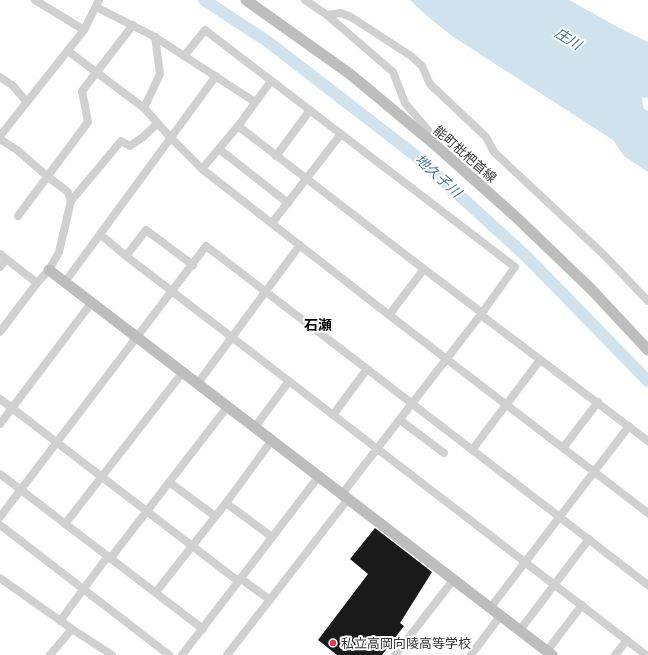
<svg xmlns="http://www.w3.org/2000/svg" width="648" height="655" font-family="Karla,'Noto Sans JP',sans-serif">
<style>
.water{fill:#cfe2ee}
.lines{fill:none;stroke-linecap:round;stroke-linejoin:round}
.river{stroke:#cfe2ee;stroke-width:12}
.building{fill:#1a1a1a}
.street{stroke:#d0d0d0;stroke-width:8}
.secondary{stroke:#bdbdbd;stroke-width:11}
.poi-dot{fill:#e63946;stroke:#fff;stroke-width:1.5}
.labels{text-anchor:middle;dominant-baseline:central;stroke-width:4;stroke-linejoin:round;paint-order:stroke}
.street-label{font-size:13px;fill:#333;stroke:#fff}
.poi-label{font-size:13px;fill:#333;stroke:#fff;text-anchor:start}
.water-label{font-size:14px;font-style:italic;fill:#3f7597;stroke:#fff}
.neighbourhood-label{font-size:14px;font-weight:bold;fill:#000;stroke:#fff}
</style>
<rect width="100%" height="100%" fill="#fff"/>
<polygon class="water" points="410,0 569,0 625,31 648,42 648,98 642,97 643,108 648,111 648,172 624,156 613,140 452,36 427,16"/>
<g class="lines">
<polyline class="river" points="204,0 267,41 416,156 526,256 648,381"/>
</g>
<polygon class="building" points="375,528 432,572 400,623 404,626 382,655 337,655 318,640 368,574 350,559"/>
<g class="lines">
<g class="street">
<polyline points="35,0 84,30"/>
<polyline points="305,0 327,15 393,72 405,103 428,130 434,143"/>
<polyline points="96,7 155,37 255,102"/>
<polyline points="327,15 341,13 351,17 411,56 422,66 430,84 486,137 494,152 604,255 648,301"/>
<polyline points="68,51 144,108 171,138 202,169 389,315 648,513"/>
<polyline points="184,56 205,30 515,267 482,313 342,494"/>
<polyline points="0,77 12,85 27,102"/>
<polyline points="144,108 160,74 155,37"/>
<polyline points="238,126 424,269"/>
<polyline points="0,136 84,30 99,0"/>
<polyline points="0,139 17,150 47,176 68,192 71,201 59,252 49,270 37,283 0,332"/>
<polyline points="219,149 288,203"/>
<polyline points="276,156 310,110"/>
<polyline points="202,169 238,126 271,81"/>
<polyline points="71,201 121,141 130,146 143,137 157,124"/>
<polyline points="18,216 88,122 82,91 133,25"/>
<polyline points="272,223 341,134"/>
<polyline points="101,235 126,256 646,655"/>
<polyline points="0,254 37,283"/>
<polyline points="126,256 146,230 193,265"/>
<polyline points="0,267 6,259"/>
<polyline points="65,282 216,76"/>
<polyline points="389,315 424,269 482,313"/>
<polyline points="481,315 648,441"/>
<polyline points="198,383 300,245"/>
<polyline points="0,399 238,581"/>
<polyline points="333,415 367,369 648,585"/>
<polyline points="400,420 444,453"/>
<polyline points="0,424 92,302"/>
<polyline points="255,427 289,381"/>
<polyline points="563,448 598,402"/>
<polyline points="472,450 540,360"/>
<polyline points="0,474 203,629"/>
<polyline points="169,482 215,516"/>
<polyline points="226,503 272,537"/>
<polyline points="0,517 206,246 367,369"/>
<polyline points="65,524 183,372"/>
<polyline points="0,525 169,655"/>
<polyline points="0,578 72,629 112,655"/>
<polyline points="240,578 270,600"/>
<polyline points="156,592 226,503 272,440"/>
<polyline points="491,607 629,426"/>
<polyline points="60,621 105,560 113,555 228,406"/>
<polyline points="520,630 589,539"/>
<polyline points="547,651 582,605"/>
<polyline points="50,655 72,629"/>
<polyline points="182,655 319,476"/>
<polyline points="227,655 348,499"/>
<polyline points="395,655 454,579"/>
<polyline points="471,655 501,615"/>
<polyline points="615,655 627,640"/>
</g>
<g class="secondary">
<polyline points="246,0 350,74 434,144 516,217 591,289 648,350"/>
<polyline points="49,270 552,655"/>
</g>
</g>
<circle class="poi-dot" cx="333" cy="643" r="4"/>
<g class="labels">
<g class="street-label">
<text transform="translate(465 154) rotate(41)">能町枇杷首線</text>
</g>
<g class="poi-label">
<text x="341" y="643">私立高岡向陵高等学校</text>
</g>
<g class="water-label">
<text transform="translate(568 39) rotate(32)">庄川</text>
<text transform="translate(438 176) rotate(42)">地久子川</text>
</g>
<g class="neighbourhood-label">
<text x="318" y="325">石瀬</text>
</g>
</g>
</svg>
